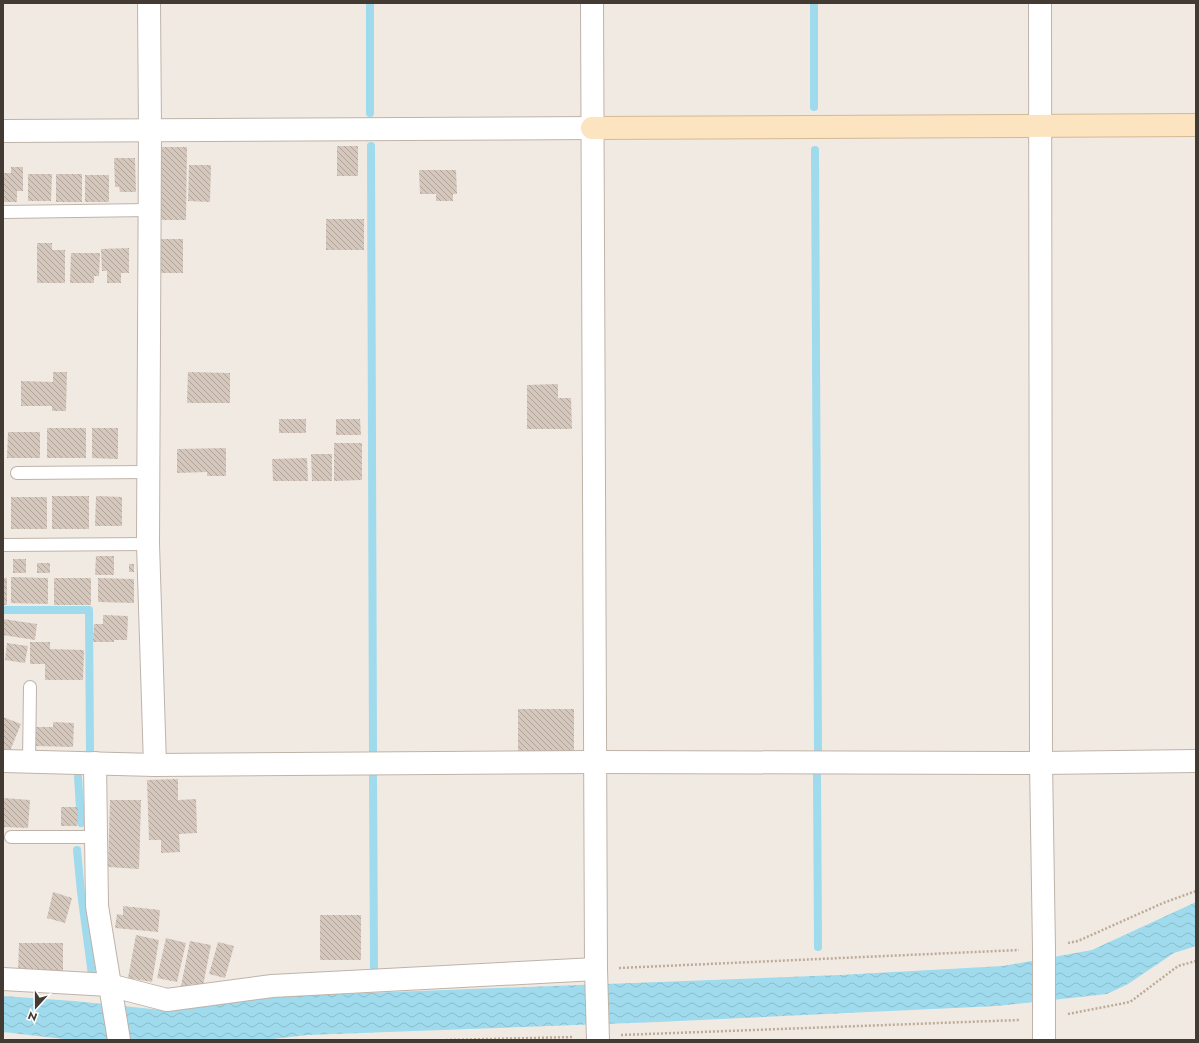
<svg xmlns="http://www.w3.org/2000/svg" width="1199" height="1043" font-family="Jost,sans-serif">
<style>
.water{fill:url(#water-waves)}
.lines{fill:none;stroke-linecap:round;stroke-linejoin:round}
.stream{stroke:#9fdaed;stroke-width:8}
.building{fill:url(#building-back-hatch)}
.lane-casing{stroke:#bfb3a9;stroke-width:14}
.street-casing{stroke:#bfb3a9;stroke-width:24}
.secondary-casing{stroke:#d3b995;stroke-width:24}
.path{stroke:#bdaa97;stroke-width:2.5;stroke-dasharray:2 2;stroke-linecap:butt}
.lane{stroke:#fff;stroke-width:12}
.street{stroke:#fff;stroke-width:22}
.secondary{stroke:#fde4c1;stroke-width:22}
</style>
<defs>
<pattern id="water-waves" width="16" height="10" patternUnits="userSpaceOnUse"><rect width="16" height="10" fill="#9fdaed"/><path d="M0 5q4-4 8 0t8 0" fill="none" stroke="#8abccc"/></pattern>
<pattern id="building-back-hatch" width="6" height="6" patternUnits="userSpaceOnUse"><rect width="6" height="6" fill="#d5c7bb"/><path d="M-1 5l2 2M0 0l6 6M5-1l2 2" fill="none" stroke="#aea399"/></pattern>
</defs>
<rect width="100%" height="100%" fill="#f1eae3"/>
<polygon class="water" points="1196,902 1196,946 1174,953 1128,984 1107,994 997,1006 658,1022 308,1035 263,1040 73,1040 3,1032 3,996 74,1001 162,1010 262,997 840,975 1003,966 1092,950"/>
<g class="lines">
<g class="stream">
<polyline points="370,3 370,113"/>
<polyline points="814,3 814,107"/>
<polyline points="371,146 373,751"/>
<polyline points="815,150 818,752"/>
<polyline points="3,610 89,610 90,752"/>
<polyline points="817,772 818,947"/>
<polyline points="373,774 374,967"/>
<polyline points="78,777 81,823"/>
<polyline points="77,850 81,892 92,975"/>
</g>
</g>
<g class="building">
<rect x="337" y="146" width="21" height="30"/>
<polygon points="156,147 187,147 186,220 155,220"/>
<polygon points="114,158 135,158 136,192 120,192 119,187 115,187"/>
<polygon points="189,165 211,165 210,202 188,201"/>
<polygon points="11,167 23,167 23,191 17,191 17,202 3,202 3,173 11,173"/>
<polygon points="419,170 456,170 457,194 453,194 453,201 436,201 436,194 420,194"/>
<polygon points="28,174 52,174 51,201 28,201"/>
<rect x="56" y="174" width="26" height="28"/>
<rect x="85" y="175" width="24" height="27"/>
<rect x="326" y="219" width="38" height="31"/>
<rect x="156" y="239" width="27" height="34"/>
<polygon points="37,243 52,243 52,250 65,250 65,283 37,283"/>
<polygon points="129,248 129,273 121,273 121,283 107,283 107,271 102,271 101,249"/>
<polygon points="71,253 100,253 99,276 94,276 94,283 70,283"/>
<polygon points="53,372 67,372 66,411 52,411 52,406 21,406 21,381 53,382"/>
<polygon points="188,372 230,373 230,403 187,403"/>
<polygon points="558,384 558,398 571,398 572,429 527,429 527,385"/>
<rect x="279" y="419" width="27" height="14"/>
<polygon points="336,419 360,419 361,435 336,435"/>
<rect x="47" y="428" width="39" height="30"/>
<polygon points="92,428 118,428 118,459 92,458"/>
<polygon points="8,432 40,432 40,458 7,458"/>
<polygon points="334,443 362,443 362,480 334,481"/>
<polygon points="226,448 226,476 207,476 207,472 177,473 177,449"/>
<polygon points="311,454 332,454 332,481 312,481"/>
<polygon points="307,458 308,481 273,481 272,459"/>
<rect x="52" y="496" width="37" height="33"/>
<polygon points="96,496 122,497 122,526 95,526"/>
<rect x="11" y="497" width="36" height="32"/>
<polygon points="96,556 114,556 114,575 95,575"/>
<rect x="13" y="559" width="13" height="14"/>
<rect x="37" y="563" width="13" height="10"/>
<rect x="129" y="564" width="5" height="8"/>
<polygon points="11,577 48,578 48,604 11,603"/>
<rect x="3" y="578" width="4" height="27"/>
<rect x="54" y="578" width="37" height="27"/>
<polygon points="98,578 134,579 134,603 98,602"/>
<polygon points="103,615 128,616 127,640 114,640 114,642 93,642 94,624 103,624"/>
<polygon points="3,619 37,624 35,640 3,635"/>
<polygon points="30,642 50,642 50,649 84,650 83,680 45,680 45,664 30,664"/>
<polygon points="7,643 28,646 25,663 5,660"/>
<rect x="518" y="709" width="56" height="43"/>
<polygon points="3,717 21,724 10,751 3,748"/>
<polygon points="53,722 74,723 73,747 36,746 36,727 53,727"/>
<polygon points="178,779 178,800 196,799 197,833 179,834 180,852 161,853 161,840 149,840 147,780"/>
<polygon points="3,798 30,800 28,828 3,827"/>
<polygon points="110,800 141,800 139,869 108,867"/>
<polygon points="61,807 78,807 77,826 61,826"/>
<polygon points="53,892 72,898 65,923 47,918"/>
<polygon points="123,906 160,910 158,932 115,928 117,914 123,915"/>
<rect x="320" y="915" width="41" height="45"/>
<polygon points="136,935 159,940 152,982 128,978"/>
<polygon points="166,938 186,943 177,982 157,978"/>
<polygon points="190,941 211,945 203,986 191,984 190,988 181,986"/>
<polygon points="218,942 234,946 225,978 209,974"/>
<polygon points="19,943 63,943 63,974 18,973"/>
</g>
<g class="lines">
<defs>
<g id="lane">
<polyline points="3,212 149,210"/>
<polyline points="17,473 148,472"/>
<polyline points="3,545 148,544"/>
<polyline points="29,762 30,687"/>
<polyline points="11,837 96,837"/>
</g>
<g id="street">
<polyline points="149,3 150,131 148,544 155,765"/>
<polyline points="592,3 596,969 598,1040"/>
<polyline points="1040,3 1041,763 1044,949 1044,1040"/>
<polyline points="3,131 592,128"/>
<polyline points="3,761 155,765 596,762 1041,763 1196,761"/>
<polyline points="95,763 97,906 119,1040"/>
<polyline points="3,979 109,985 167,1000 272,986 596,969"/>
</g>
<polyline id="secondary" points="592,128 1196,125"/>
</defs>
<use href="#lane" class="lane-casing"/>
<use href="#street" class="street-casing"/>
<use href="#secondary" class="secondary-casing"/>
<g class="path">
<polyline points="1068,943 1078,941 1163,903 1196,891"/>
<polyline points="619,968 1019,950"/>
<polyline points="1068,1014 1130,1002 1178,966 1196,961"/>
<polyline points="621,1035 1019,1020"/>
<polyline points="446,1040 574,1037"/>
</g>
<use href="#lane" class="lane"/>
<use href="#street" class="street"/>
<use href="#secondary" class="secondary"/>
</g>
<rect width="1199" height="1043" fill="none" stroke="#423a33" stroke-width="8"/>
<g transform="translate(36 1007) rotate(201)" stroke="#ffffff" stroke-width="3" paint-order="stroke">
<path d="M0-3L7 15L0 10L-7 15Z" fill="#423a33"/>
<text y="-6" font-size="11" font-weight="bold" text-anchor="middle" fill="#423a33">N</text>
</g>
</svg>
